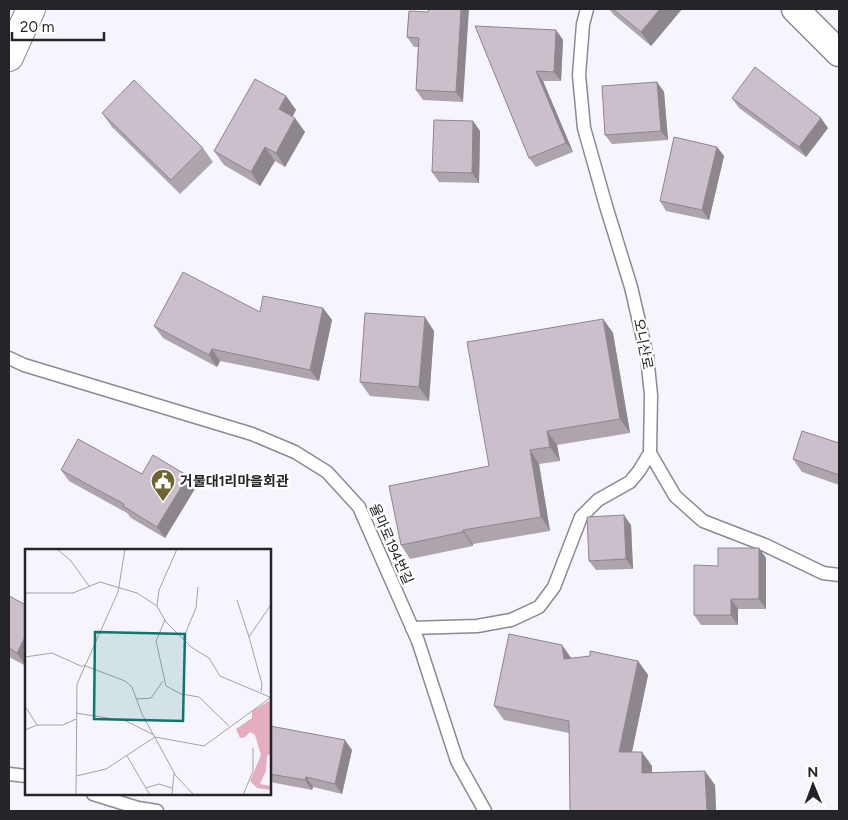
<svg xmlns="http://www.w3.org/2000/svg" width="848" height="820" font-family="Figtree,'Noto Sans KR',sans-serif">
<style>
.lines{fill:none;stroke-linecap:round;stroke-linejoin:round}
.service-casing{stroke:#8a8995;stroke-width:15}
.minor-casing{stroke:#8a8995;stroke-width:29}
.tertiary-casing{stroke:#8a8995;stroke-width:30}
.service{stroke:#fff;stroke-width:12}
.minor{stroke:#fff;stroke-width:26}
.tertiary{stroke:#fff;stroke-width:28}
.wall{fill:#aea4ae}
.shaded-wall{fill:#8d868d}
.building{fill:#cabfca;stroke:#8d868d}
.labels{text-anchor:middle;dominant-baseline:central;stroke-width:4.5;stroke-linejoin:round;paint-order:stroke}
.street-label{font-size:14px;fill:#252429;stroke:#fff}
.poi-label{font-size:14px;font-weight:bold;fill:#252429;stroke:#fff;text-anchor:start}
.inset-road{fill:none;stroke:#a2a1a8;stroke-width:1}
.view{fill:#0f766e;fill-opacity:0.15;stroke:#0f766e;stroke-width:2.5}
.inset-edge{fill:none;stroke:#252429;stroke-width:2.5}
</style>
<rect width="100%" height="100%" fill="#f6f5fd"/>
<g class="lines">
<defs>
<g id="service">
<polyline points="587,9 583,24 579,75 584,128 606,206 631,287 647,356 651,395 650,453 675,496 703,521 765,545 823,573 839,575"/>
<polyline points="9,358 24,365 252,434 295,452 327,472 359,507 418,641 457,761 485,811"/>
<polyline points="412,628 477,626 511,620 539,607 554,587 581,517 598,500 630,482 639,471 650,453"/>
<polyline points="9,774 26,776"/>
<polyline points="93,794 138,808 157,811"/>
</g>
<polyline id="minor" points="795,9 839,53"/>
<polyline id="tertiary" points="9,57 31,9"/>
</defs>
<use href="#service" class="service-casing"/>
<use href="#minor" class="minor-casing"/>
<use href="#tertiary" class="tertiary-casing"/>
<use href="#service" class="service"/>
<use href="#minor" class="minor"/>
<use href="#tertiary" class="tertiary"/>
</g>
<g class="wall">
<polygon points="609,9 682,9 651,46 614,15"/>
<polygon points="409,11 463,102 423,100 416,90 418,47 414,47 407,37"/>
<polygon points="475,26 556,30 563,40 561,81 543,81 573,152 536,167 529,158"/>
<polygon points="657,82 664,92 668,140 612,144 605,135"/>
<polygon points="286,96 296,110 292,117 305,132 285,167 275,161 260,186 224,165 214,151"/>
<polygon points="732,98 828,128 806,157 739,108"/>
<polygon points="102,113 203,148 213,162 180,194 112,127"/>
<polygon points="473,121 480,131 479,183 439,182 432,172"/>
<polygon points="717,147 724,156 709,220 666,211 660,201"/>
<polygon points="323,308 332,320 319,381 220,361 217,367 163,338 154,326 260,312"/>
<polygon points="603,319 613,333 630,433 557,445 560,461 539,464 550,531 473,544 473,546 410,559 401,545 489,466"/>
<polygon points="434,331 429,401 370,396 360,382"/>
<polygon points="839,443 839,485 802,472 793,459"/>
<polygon points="61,470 188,476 196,487 165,538 131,518 127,513 69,481"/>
<polygon points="631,525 633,569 596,570 589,561"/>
<polygon points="759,548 766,558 766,609 738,609 738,625 701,625 694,615 718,566"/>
<polygon points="9,596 26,605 26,666 9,657"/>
<polygon points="571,658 638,661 648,675 632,752 652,766 652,772 715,785 716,811 570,811 569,733 504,720 494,706"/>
<polygon points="270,726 352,750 342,794 313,787 312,790 270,782"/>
</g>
<g class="shaded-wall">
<polygon points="461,9 469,9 463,102 456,92"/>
<polygon points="660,9 682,9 651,46 641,32"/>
<polygon points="556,30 563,40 561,81 554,72"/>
<polygon points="536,71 543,81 573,152 566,143"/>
<polygon points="657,82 664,92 668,140 661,131"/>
<polygon points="286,96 296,110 289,123 279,109"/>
<polygon points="295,118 305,132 285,167 276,153"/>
<polygon points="821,118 828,128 806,157 799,147"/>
<polygon points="473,121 480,131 479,183 472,173"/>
<polygon points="265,147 275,161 260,186 251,172"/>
<polygon points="717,147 724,156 709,220 702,210"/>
<polygon points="323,308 332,320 319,381 310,370"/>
<polygon points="425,317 434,331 429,401 419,387"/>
<polygon points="603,319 613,333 630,433 620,419"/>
<polygon points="212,349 220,361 217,367 209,355"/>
<polygon points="547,431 557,445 560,461 550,447"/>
<polygon points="530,450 539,464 550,531 541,517"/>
<polygon points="188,476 196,487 165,538 157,527"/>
<polygon points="624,515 631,525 633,569 626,559"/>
<polygon points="463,530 473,544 473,546 463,532"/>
<polygon points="759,548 766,558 766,609 759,599"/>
<polygon points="731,599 738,609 738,625 731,615"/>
<polygon points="26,635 26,666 17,653"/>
<polygon points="562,645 572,659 564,659"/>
<polygon points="638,661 648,675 629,766 619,752"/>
<polygon points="345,740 352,750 342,794 335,784"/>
<polygon points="642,752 652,766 652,787 642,773"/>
<polygon points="705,771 715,785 716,811 707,811"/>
<polygon points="306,777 313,787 312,790 305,780"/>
</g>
<g class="building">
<polygon points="429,9 461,9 456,92 416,90 419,38 407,37 409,11 428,12"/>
<polygon points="613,9 660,9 641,32"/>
<polygon points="475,26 556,30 554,72 536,71 566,143 529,158"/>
<polygon points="755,67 821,118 799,147 732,98"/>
<polygon points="255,79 286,96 279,109 295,118 276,153 265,147 251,172 214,151"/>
<polygon points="134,80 203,148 171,180 102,113"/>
<polygon points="657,82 661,131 605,135 602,86"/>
<polygon points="434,120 473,121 472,173 432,172"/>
<polygon points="674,137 717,147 702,210 660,201"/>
<polygon points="183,272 260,312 263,296 323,308 310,370 212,349 209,355 154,326"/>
<polygon points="365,313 425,317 419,387 360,382"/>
<polygon points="603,319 620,419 547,431 550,447 530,450 541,517 463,530 463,532 401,545 389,486 489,466 467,342"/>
<polygon points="802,431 839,443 839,475 793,459"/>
<polygon points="78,439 142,474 153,455 188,476 157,527 123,506 124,504 61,470"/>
<polygon points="624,515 626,559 589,561 587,517"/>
<polygon points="718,548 759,548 759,599 731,599 731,615 694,615 694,565 718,566"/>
<polygon points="9,596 26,605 26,635 17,653 9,648"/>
<polygon points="509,634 562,645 564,659 590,656 590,651 638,661 619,752 642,752 642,773 705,771 707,811 570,811 569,721 494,706"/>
<polygon points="270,726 345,740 335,784 306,777 305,780 270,774"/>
</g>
<defs>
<symbol id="civic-pin" viewBox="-11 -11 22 30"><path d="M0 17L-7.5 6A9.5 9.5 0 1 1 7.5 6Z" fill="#6e6431" stroke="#fff"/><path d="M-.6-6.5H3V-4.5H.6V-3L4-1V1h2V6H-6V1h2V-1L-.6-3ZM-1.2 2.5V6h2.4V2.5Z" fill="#fff"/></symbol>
</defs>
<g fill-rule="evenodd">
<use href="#civic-pin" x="149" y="467" width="28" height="38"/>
</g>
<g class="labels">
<g class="street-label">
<text transform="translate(643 344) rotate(79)">오니산로</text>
<text transform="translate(391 544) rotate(66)">율마로194번길</text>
</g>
<g class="poi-label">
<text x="180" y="481">거물대1리마을회관</text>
</g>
</g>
<g transform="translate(25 549)">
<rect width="246" height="246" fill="#f6f5fd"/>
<path d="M246 151V204L242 207 241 222 235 235 246 237V241L232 239 225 232 236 206 230 186 225 183 220 188 215 189 211 180 227 169V162Z" fill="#e5aec0"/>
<path class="inset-road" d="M32 0 46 12 64 37M0 44H48L75 33 112 44 132 57 141 73 166 98 184 109 195 127 247 149M212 51 224 88M132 57 134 41 152 0M140 71 131 92 141 137 156 145 174 148 204 177M158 90 171 59 173 38M0 108 27 104 58 118M58 116 100 132 107 138 117 165 151 227 169 246M236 143 237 135 224 88 247 54M112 150 126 149 138 132M0 157 12 176M51 164 101 172 129 186M0 181 12 176H38L51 170M102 207 125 246M51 227 81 220 130 188 179 197 245 149M121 239 134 235 147 239M51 246 52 135 93 43 100 0M147 246 149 224M218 246 228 222V199"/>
<path class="view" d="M70 83 160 85 158 172 69 170Z"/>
<rect width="246" height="246" class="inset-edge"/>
</g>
<rect width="848" height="820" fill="none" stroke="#252429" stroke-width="20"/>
<g transform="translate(813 785) rotate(359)" stroke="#ffffff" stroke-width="4" paint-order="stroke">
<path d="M0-4L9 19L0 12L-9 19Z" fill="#252429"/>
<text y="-8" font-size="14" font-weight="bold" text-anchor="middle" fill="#252429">N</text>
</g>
<path d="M12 32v8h92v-8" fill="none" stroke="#252429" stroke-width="2.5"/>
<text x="20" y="32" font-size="15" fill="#252429" stroke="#ffffff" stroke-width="4" paint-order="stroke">20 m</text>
</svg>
